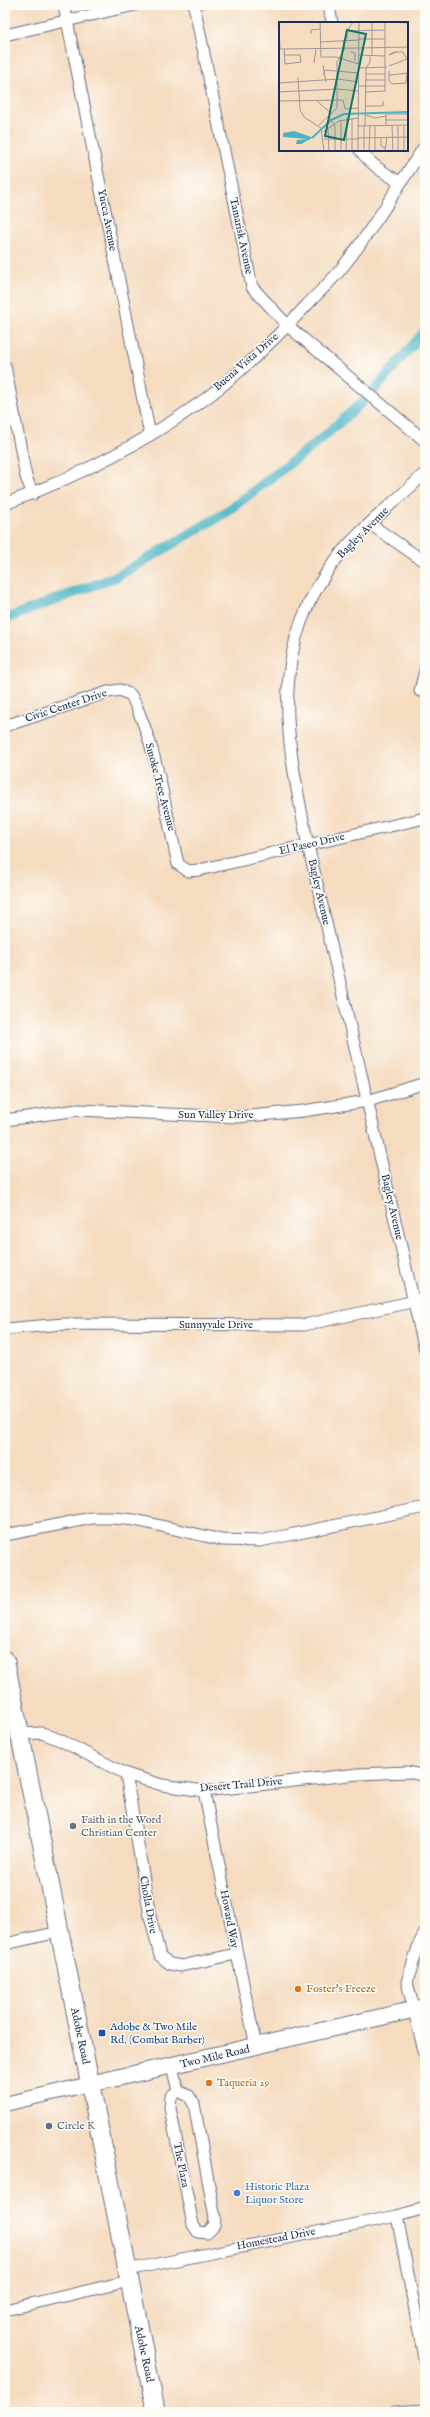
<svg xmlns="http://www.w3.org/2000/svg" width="430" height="2417" font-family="'IM FELL English',serif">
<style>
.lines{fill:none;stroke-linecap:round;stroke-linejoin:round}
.canal{stroke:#48b3c5;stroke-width:10}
.minor-casing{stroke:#676b80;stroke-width:13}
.tertiary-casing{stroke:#676b80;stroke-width:16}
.secondary-casing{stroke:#676b80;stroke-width:18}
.primary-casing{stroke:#676b80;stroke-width:20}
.minor{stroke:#fff;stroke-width:11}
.tertiary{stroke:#fff;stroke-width:14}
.secondary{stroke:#fff;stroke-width:16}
.primary{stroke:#fff;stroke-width:18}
.worship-dot{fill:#6b7280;stroke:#fdfcf7;stroke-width:1.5}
.food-dot{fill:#e8710a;stroke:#fdfcf7;stroke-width:1.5}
.transit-dot{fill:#1a4fb4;stroke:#fdfcf7;stroke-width:1.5}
.service-dot{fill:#5c6f8a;stroke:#fdfcf7;stroke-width:1.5}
.shop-dot{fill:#3f7fe0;stroke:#fdfcf7;stroke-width:1.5}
.labels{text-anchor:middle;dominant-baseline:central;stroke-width:3;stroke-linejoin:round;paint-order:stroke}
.street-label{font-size:11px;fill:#1b2f5e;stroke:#fdfcf7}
.worship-label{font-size:11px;fill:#5b616d;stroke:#fdfcf7;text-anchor:start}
.food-label{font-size:11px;fill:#c56008;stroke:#fdfcf7;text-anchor:start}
.transit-label{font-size:11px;fill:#164399;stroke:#fdfcf7;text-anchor:start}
.service-label{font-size:11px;fill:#4e5e75;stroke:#fdfcf7;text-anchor:start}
.shop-label{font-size:11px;fill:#366cbe;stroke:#fdfcf7;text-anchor:start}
.inset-river{fill:none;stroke:#48b3c5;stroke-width:2}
.inset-road{fill:none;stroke:#9e9698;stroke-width:1}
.view{fill:#0f766e;fill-opacity:0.15;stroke:#0f766e;stroke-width:2}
.inset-edge{fill:none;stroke:#1b2f5e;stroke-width:2}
</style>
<rect width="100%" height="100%" fill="#fdfcf7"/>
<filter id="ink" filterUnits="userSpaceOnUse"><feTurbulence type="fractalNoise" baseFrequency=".025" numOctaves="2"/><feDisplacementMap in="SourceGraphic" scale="8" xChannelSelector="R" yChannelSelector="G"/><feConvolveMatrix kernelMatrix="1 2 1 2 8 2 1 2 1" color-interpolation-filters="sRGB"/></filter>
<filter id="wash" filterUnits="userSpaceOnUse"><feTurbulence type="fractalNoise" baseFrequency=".012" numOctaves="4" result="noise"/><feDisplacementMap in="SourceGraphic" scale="16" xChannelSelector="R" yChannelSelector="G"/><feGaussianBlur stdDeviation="0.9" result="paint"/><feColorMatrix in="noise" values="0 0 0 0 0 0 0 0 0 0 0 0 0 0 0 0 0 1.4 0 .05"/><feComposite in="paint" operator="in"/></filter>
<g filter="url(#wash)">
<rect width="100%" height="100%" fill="#f5dbbf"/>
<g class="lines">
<polyline class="canal" points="5,619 118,576 225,513 320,440 370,395 425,331"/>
</g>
</g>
<g filter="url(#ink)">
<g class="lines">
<defs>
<g id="minor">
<polyline points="64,5 150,435"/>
<polyline points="194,5 252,287 288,326 425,441"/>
<polyline points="329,5 332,23"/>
<polyline points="5,35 135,5"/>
<path d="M360 150C371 165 384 173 400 182"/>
<polyline points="5,366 26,477 33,494"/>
<path d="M425 473C398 500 366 523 341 553 265 647 286 737 308 845L425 1350"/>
<path d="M5 504C73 478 139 446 198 404 237 377 273 341 306 306 319 292 334 279 345 264 375 227 398 185 425 146"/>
<polyline points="370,524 425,562"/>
<polyline points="420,691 425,671"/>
<path d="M5 726 108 692 120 690 131 695C157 746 165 809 178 864L188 871 199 870 425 818"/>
<polyline points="5,1120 78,1110 237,1117 303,1111 368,1101 425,1083"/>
<polyline points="5,1329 63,1324 304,1325 425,1299"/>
<polyline points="5,1535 92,1518 113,1518 135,1520 222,1540 260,1541 425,1507"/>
<polyline points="20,1734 42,1733 60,1740 126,1774 162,1785 204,1791 358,1774 408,1772 425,1776"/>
<polyline points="126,1774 150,1916 160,1956 170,1964 181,1966 236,1954"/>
<polyline points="204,1791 256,2047"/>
<polyline points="425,1933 419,1944 407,1982 425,2055"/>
<polyline points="5,1944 59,1932"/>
<polyline points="172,2067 178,2091"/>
<polygon points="178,2091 189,2096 194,2104 215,2218 214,2226 207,2233 198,2232 193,2225 170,2108 171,2096"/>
<polyline points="397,2216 425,2363"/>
<polyline points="127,2270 397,2216 425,2208"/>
<polyline points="5,2310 129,2281"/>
<polyline points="394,2412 425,2410"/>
</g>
<polyline id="tertiary" points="5,2104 90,2084"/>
<polyline id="secondary" points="90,2084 425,2007"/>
<polyline id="primary" points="5,1660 156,2412"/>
</defs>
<use href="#minor" class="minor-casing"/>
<use href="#tertiary" class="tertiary-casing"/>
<use href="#secondary" class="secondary-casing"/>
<use href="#primary" class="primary-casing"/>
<use href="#minor" class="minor"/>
<use href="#tertiary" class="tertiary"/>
<use href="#secondary" class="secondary"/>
<use href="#primary" class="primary"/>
</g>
</g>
<circle class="worship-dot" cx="73" cy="1826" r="4"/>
<g class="food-dot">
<circle cx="298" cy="1989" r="4"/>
<circle cx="209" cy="2083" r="4"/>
</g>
<rect class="transit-dot" x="98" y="2029" width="8" height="8" rx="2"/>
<circle class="service-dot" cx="49" cy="2126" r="4"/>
<circle class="shop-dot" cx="237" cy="2193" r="4"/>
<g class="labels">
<g class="street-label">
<text transform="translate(107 220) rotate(79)">Yucca Avenue</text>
<text transform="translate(241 236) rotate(78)">Tamarisk Avenue</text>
<text transform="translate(246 362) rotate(-41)">Buena Vista Drive</text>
<text transform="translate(363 533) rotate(-45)">Bagley Avenue</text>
<text transform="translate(66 706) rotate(-18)">Civic Center Drive</text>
<text transform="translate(160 787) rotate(75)">Smoke Tree Avenue</text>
<text transform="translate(312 844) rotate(-13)">El Paseo Drive</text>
<text transform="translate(319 892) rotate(77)">Bagley Avenue</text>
<text x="216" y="1115">Sun Valley Drive</text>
<text transform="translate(392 1207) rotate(77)">Bagley Avenue</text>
<text x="216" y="1325">Sunnyvale Drive</text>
<text transform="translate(241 1785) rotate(-5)">Desert Trail Drive</text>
<text transform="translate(148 1905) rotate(80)">Cholla Drive</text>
<text transform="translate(229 1919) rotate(79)">Howard Way</text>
<text transform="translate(80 2036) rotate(78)">Adobe Road</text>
<text transform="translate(215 2057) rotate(-13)">Two Mile Road</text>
<text transform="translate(181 2165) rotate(79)">The Plaza</text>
<text transform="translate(276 2239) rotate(-11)">Homestead Drive</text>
<text transform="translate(144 2354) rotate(78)">Adobe Road</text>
</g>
<g class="worship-label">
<text x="81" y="1820">Faith in the Word<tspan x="81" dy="13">Christian Center</tspan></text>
</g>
<g class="food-label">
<text x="306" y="1989">Foster's Freeze</text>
<text x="217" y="2083">Taqueria 29</text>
</g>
<g class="transit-label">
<text x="110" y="2027">Adobe &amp; Two Mile<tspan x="110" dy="13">Rd. (Combat Barber)</tspan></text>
</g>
<g class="service-label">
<text x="57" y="2126">Circle K</text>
</g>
<g class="shop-label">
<text x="245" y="2187">Historic Plaza<tspan x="245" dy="13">Liquor Store</tspan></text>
</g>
</g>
<g transform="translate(279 22)">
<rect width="129" height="129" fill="#f5dbbf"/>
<path d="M15 109 32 115H35L22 122H17L18 118 29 117 4 115V111Z" fill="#48b3c5"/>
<path class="inset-river" d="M33 116 52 98 65 92 129 90"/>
<path class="inset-road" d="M41 0 42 35H57L80 42M93 0V33M112 0 129 1M0 1 1 27M68 9 106 8M32 12V8L41 7M68 17V9L74 0M80 17H106M41 20 80 18M80 26 129 25M0 27 80 26M5 27 6 42 22 40 21 33H5M72 30 76 31V39M80 33 106 34M35 41 37 27M44 43 47 60M110 44 128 37 124 30H115L110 33 118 30M80 46 108 45M110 49V59L113 62 127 61 128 51M87 52H106M44 53 46 48 80 51M111 53 129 51M19 55 21 88 25 95 42 106 45 129M87 58H106M0 61 59 57 80 60M80 64H106M0 70 59 67 79 69M87 70 106 69V0M0 79 64 78 66 87 79 86M38 79 53 92M87 84H104V79M86 93 97 96 107 94M49 94 56 104V129M107 98H129M40 103 58 86V40L65 28V18M79 104 129 103M86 104 87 46 91 40V33M107 104V92H129M113 104 114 129M119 104V129M125 104V129M49 107 50 129M44 110 60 99 79 96M79 116 129 115M102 116V124L106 126M45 117H79M62 129V98M67 129 68 96M73 129V96M79 129 80 0M85 129V104M90 129 91 104M96 129V104M106 129 108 115"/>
<path class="view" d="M68 8 87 12 65 118 46 114Z"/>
<rect width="129" height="129" class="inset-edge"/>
</g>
<rect width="430" height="2417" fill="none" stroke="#fdfcf7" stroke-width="20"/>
</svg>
